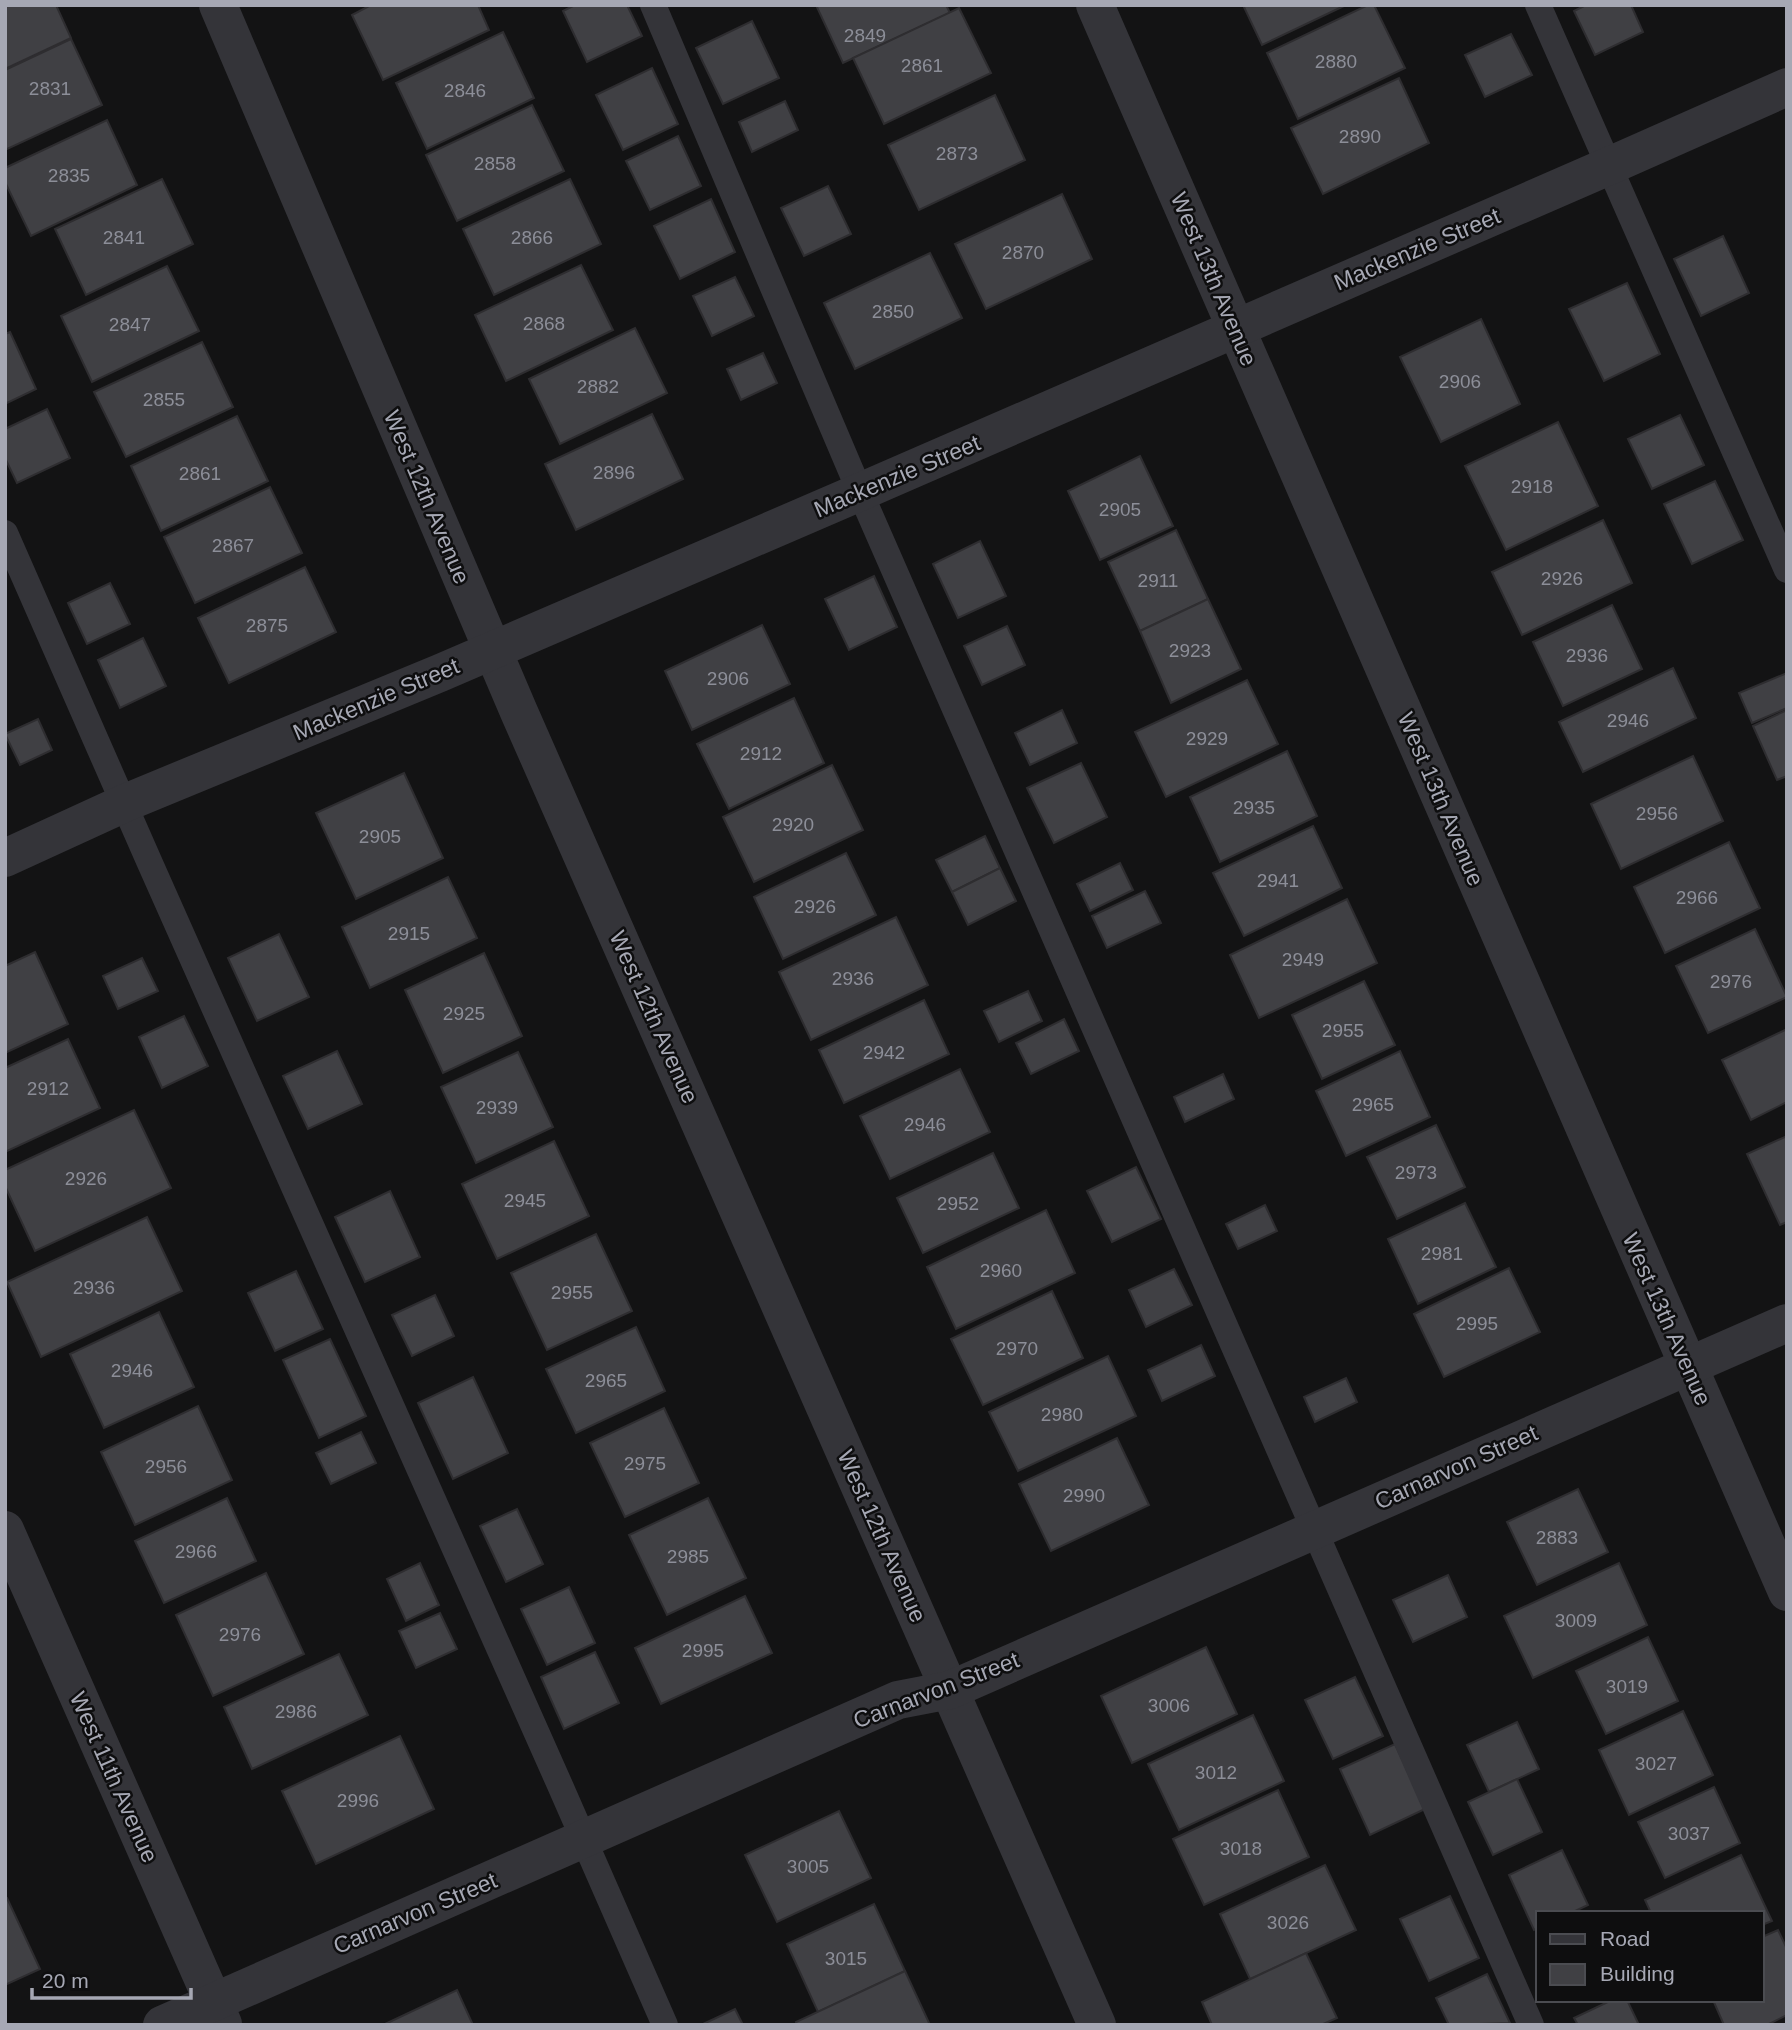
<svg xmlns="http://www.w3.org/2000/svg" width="1792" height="2030" font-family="Helvetica,sans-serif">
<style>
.building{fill:#404044;stroke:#2e2d30;stroke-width:2}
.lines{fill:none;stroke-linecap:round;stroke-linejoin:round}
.lane{stroke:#343439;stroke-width:26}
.street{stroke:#343439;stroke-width:38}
.labels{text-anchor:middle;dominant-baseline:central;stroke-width:5;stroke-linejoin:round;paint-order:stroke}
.number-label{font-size:19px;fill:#8c8e98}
.street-label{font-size:23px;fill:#a6a8b4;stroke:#0e0e0f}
</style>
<rect width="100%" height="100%" fill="#131314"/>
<g class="building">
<polygon points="5,5 56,5 71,38 5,69"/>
<polygon points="371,5 478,5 489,30 383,80 352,15"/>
<polygon points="575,5 627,5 642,36 587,62 563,11"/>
<polygon points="816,5 946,5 950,13 843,63"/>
<polygon points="1243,5 1346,5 1262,45"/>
<polygon points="1368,5 1374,5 1405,68 1298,119 1267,53"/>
<polygon points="1586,5 1631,5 1643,32 1595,55 1574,11"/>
<polygon points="959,8 991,73 884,124 853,58"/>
<polygon points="752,21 779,78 723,104 696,48"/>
<polygon points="503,32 534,98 427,149 396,83"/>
<polygon points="1511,34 1532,75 1485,97 1465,55"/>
<polygon points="71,39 102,105 5,150 5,70"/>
<polygon points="652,68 678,124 623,150 596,95"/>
<polygon points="1399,78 1429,143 1323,194 1291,128"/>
<polygon points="995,95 1025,160 919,210 888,145"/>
<polygon points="785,101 798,130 752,152 739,122"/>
<polygon points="532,105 564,171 457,221 426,155"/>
<polygon points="107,120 137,185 31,236 5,182 5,168"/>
<polygon points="678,136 701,186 650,210 626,161"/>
<polygon points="162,179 193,244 86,295 55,229"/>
<polygon points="570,179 601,244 494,295 463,229"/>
<polygon points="828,186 851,234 804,256 781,208"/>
<polygon points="1062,194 1092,259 986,309 955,244"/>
<polygon points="711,199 735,252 680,279 654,226"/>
<polygon points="1723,236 1749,293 1701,316 1674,259"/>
<polygon points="930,253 962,318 855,369 824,303"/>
<polygon points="581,265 613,330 506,381 475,315"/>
<polygon points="167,266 199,331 92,382 61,316"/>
<polygon points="735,277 754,316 712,336 693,296"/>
<polygon points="1627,283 1660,354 1604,381 1569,309"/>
<polygon points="1481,319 1520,404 1441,442 1400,357"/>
<polygon points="635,328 667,393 560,444 529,379"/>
<polygon points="10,332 36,389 5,404 5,334"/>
<polygon points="202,342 233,407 126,457 94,392"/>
<polygon points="763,353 777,383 741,400 727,369"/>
<polygon points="47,409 70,458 17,483 5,458 5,429"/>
<polygon points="652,414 683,479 576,530 545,464"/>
<polygon points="1680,415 1704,465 1652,489 1628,439"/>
<polygon points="237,416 268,481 161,531 131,466"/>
<polygon points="1558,422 1598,506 1506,550 1465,466"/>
<polygon points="1140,456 1173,526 1100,560 1068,491"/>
<polygon points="1715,481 1743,540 1692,564 1664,504"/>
<polygon points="270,487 302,553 195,603 164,537"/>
<polygon points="1603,520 1632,583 1522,635 1492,572"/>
<polygon points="1176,530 1208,599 1140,631 1108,562"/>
<polygon points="980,541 1006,596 958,618 933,564"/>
<polygon points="305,567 336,632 229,683 198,618"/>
<polygon points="874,576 897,627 849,650 825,599"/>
<polygon points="110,583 130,624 87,644 68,603"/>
<polygon points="1208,599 1241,669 1171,703 1140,631"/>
<polygon points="1612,605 1642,669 1563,706 1533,642"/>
<polygon points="762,625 790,684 692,730 665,671"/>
<polygon points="1007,626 1025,665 982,685 964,646"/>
<polygon points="143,638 166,686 120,708 98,660"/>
<polygon points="1673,668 1696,718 1583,772 1559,722"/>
<polygon points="1787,673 1787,708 1752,723 1739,693"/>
<polygon points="1247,680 1278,744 1166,797 1135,732"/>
<polygon points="794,698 824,763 729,809 697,744"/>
<polygon points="1062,710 1077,743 1030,765 1015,733"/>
<polygon points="1787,710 1787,776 1777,780 1753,726"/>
<polygon points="38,719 52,750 20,765 5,734"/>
<polygon points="1287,751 1317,816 1220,862 1190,797"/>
<polygon points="1693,756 1723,821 1621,869 1591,804"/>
<polygon points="1081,763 1107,817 1054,843 1027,788"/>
<polygon points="832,765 863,830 754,882 723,817"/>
<polygon points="404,773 443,858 356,899 316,813"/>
<polygon points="1313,826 1342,888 1244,936 1213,873"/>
<polygon points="985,836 1000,868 952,892 936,860"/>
<polygon points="1729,842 1760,908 1665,953 1634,887"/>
<polygon points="846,853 876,915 783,959 754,897"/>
<polygon points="1120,863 1133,890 1090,911 1077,884"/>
<polygon points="1000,868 1016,901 968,925 952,892"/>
<polygon points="448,877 477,938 370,988 342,927"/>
<polygon points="1145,891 1161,923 1107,948 1092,916"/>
<polygon points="1347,899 1377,963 1259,1018 1230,955"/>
<polygon points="896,917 928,985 811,1040 779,972"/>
<polygon points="1755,929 1787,997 1708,1033 1676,966"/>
<polygon points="279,934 309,997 257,1021 228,958"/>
<polygon points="35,952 68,1024 5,1053 5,966"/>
<polygon points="484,953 522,1036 443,1073 405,990"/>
<polygon points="142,958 158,991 118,1009 103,976"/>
<polygon points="1364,981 1395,1045 1322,1079 1292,1015"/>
<polygon points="1028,991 1042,1021 999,1042 984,1011"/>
<polygon points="924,1000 949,1054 844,1103 819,1050"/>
<polygon points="184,1016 208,1066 162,1088 139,1037"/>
<polygon points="1064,1019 1079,1051 1031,1074 1016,1043"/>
<polygon points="1787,1029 1787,1102 1751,1120 1722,1060"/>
<polygon points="68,1039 100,1108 5,1152 5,1068"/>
<polygon points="337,1051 362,1104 308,1129 283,1076"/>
<polygon points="1400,1051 1430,1117 1346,1156 1316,1091"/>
<polygon points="518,1052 553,1127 476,1163 441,1087"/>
<polygon points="960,1069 990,1132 890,1179 860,1116"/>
<polygon points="1223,1074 1234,1099 1185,1122 1174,1097"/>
<polygon points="134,1110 171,1188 35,1251 5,1186 5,1170"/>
<polygon points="1436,1125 1465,1187 1397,1219 1367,1157"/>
<polygon points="1787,1136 1787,1222 1780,1225 1747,1154"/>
<polygon points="554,1141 589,1216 497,1259 462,1184"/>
<polygon points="993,1153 1019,1208 923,1253 897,1198"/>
<polygon points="1136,1167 1161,1219 1112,1242 1087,1191"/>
<polygon points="390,1191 420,1257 365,1282 335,1217"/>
<polygon points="1465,1203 1496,1267 1418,1304 1388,1239"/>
<polygon points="1265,1205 1277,1231 1238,1249 1226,1224"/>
<polygon points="1046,1210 1075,1273 956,1329 927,1267"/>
<polygon points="147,1217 182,1291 41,1357 7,1282"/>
<polygon points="596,1234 632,1311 547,1350 511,1273"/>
<polygon points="1509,1268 1540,1332 1444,1377 1414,1314"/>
<polygon points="1174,1269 1192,1305 1146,1327 1129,1290"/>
<polygon points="296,1271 323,1329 275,1351 248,1293"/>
<polygon points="1052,1291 1083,1358 983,1405 951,1339"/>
<polygon points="435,1295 454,1336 412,1356 392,1315"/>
<polygon points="159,1312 194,1387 104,1428 70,1354"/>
<polygon points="636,1327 665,1391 576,1433 546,1369"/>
<polygon points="330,1339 366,1416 319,1438 283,1360"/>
<polygon points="1201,1345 1215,1376 1162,1401 1148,1370"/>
<polygon points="1108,1356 1136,1416 1018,1471 989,1412"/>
<polygon points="473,1377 508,1453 453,1479 418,1403"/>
<polygon points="1346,1378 1357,1402 1315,1422 1304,1397"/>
<polygon points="198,1406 232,1480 135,1525 101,1452"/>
<polygon points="664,1408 699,1483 625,1517 590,1443"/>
<polygon points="361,1432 376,1463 331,1484 316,1453"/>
<polygon points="1117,1438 1149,1505 1051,1551 1019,1484"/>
<polygon points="1578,1489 1608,1552 1537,1585 1507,1522"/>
<polygon points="227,1498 256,1561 164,1603 135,1541"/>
<polygon points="708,1498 746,1578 667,1615 629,1535"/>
<polygon points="517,1509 543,1564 506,1582 480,1526"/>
<polygon points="420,1563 439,1605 406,1621 387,1579"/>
<polygon points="1619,1563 1647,1625 1533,1678 1504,1616"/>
<polygon points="266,1573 304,1654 213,1696 176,1615"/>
<polygon points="1448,1575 1467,1617 1413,1642 1393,1600"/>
<polygon points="569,1587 595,1643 547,1665 521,1609"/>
<polygon points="745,1596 772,1653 661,1704 635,1648"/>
<polygon points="440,1613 457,1649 416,1668 399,1631"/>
<polygon points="1648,1637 1678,1701 1606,1734 1576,1671"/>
<polygon points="1206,1647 1237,1714 1132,1763 1101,1696"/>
<polygon points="595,1652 619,1703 564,1729 541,1677"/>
<polygon points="339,1654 368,1715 252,1769 224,1707"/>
<polygon points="1355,1677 1383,1736 1333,1759 1305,1700"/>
<polygon points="1683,1711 1713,1775 1629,1815 1599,1750"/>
<polygon points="1253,1715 1284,1781 1179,1830 1148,1764"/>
<polygon points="1517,1722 1539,1769 1489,1792 1467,1745"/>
<polygon points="400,1736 434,1809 316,1864 282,1791"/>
<polygon points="1395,1744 1425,1809 1370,1835 1340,1769"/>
<polygon points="1517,1779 1542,1832 1493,1855 1468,1802"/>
<polygon points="1714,1787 1740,1843 1665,1878 1638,1822"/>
<polygon points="1278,1790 1309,1857 1204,1905 1173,1839"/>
<polygon points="839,1811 871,1878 777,1922 745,1855"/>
<polygon points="1562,1850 1588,1905 1571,1913 1538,1913 1538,1928 1534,1930 1509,1875"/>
<polygon points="1741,1855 1772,1921 1762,1925 1762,1913 1651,1913 1645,1900"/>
<polygon points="1325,1865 1356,1930 1250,1979 1220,1914"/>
<polygon points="1450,1896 1479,1958 1429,1981 1400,1919"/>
<polygon points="7,1898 40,1969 5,1985 5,1899"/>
<polygon points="874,1904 905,1971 818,2012 787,1944"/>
<polygon points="1778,1930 1787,1949 1787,2015 1767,2025 1724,2025 1713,2000 1762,2000 1762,1937"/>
<polygon points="1306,1953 1337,2018 1321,2025 1212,2025 1202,2002"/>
<polygon points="905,1971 930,2025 797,2025 796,2022"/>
<polygon points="1487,1974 1510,2023 1449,2025 1436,1998"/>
<polygon points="457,1990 473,2025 383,2025"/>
<polygon points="1612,2000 1627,2000 1639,2025 1578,2025 1574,2018"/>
<polygon points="735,2009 743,2025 701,2025"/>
</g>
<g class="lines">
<g class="lane">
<polyline points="653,5 860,492 1531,2025"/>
<polyline points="1538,5 1787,570"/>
<polyline points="5,533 149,861 559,1783 665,2025"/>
</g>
<g class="street">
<polyline points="218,5 519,712 1097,2025"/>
<polyline points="1095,5 1787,1592"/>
<polyline points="5,858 125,803 440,673 860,492 1609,166 1787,87"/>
<polyline points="5,1530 223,2024"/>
<polyline points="162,2025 898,1700 950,1690 1787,1323"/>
</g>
</g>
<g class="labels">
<g class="number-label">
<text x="865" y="35">2849</text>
<text x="1336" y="61">2880</text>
<text x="922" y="65">2861</text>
<text x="50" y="88">2831</text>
<text x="465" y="90">2846</text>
<text x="1360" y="136">2890</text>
<text x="957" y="153">2873</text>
<text x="495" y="163">2858</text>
<text x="69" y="175">2835</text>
<text x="124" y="237">2841</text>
<text x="532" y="237">2866</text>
<text x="1023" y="252">2870</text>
<text x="893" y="311">2850</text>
<text x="544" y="323">2868</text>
<text x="130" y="324">2847</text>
<text x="1460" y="381">2906</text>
<text x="598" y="386">2882</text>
<text x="164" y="399">2855</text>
<text x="614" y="472">2896</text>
<text x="200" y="473">2861</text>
<text x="1532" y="486">2918</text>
<text x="1120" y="509">2905</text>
<text x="233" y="545">2867</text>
<text x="1562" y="578">2926</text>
<text x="1158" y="580">2911</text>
<text x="267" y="625">2875</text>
<text x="1190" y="650">2923</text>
<text x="1587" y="655">2936</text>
<text x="728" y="678">2906</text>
<text x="1628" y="720">2946</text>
<text x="1207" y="738">2929</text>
<text x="761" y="753">2912</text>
<text x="1254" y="807">2935</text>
<text x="1657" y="813">2956</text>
<text x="793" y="824">2920</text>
<text x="380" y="836">2905</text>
<text x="1278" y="880">2941</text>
<text x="1697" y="897">2966</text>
<text x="815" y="906">2926</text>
<text x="409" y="933">2915</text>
<text x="1303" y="959">2949</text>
<text x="853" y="978">2936</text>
<text x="1731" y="981">2976</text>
<text x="464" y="1013">2925</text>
<text x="1343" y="1030">2955</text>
<text x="884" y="1052">2942</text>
<text x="48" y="1088">2912</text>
<text x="1373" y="1104">2965</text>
<text x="497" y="1107">2939</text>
<text x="925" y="1124">2946</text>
<text x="1416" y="1172">2973</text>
<text x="86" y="1178">2926</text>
<text x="525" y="1200">2945</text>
<text x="958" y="1203">2952</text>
<text x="1442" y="1253">2981</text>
<text x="1001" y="1270">2960</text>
<text x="94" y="1287">2936</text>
<text x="572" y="1292">2955</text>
<text x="1477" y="1323">2995</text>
<text x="1017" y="1348">2970</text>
<text x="132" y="1370">2946</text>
<text x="606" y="1380">2965</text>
<text x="1062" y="1414">2980</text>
<text x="645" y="1463">2975</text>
<text x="166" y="1466">2956</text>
<text x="1084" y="1495">2990</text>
<text x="1557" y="1537">2883</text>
<text x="196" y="1551">2966</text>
<text x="688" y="1556">2985</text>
<text x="1576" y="1620">3009</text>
<text x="240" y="1634">2976</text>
<text x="703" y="1650">2995</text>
<text x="1627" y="1686">3019</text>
<text x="1169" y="1705">3006</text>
<text x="296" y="1711">2986</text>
<text x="1656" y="1763">3027</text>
<text x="1216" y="1772">3012</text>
<text x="358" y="1800">2996</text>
<text x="1689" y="1833">3037</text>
<text x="1241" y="1848">3018</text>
<text x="808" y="1866">3005</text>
<text x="1288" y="1922">3026</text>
<text x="846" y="1958">3015</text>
</g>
<g class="street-label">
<text transform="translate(1417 249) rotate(-23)">Mackenzie Street</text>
<text transform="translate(1214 279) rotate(67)">West 13th Avenue</text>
<text transform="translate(897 476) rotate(-23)">Mackenzie Street</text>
<text transform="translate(427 497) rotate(67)">West 12th Avenue</text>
<text transform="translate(376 699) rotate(-23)">Mackenzie Street</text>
<text transform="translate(1441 799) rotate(67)">West 13th Avenue</text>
<text transform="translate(654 1017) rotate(66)">West 12th Avenue</text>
<text transform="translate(1667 1319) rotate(66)">West 13th Avenue</text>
<text transform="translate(1456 1467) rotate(-24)">Carnarvon Street</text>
<text transform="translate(882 1536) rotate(66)">West 12th Avenue</text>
<text transform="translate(936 1690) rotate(-21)">Carnarvon Street</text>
<text transform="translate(114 1777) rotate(66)">West 11th Avenue</text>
<text transform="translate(415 1913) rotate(-23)">Carnarvon Street</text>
</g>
</g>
<rect width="1792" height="2030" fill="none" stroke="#a6a8b4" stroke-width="14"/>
<rect x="1536" y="1911" width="228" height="91" fill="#0e0e0f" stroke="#4b4c51" stroke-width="2"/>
<rect x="1550" y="1934" width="35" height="10" fill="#343439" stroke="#4b4c51" stroke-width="2"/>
<text x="1600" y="1946" font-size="21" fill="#a6a8b4">Road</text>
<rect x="1550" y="1964" width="35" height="21" fill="#404044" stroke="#4b4c51" stroke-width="2"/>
<text x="1600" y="1981" font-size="21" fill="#a6a8b4">Building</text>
<path d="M32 1988v10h159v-10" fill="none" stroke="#a6a8b4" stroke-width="3.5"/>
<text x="42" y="1988" font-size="21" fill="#a6a8b4" stroke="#0e0e0f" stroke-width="5" paint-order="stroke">20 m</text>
</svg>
